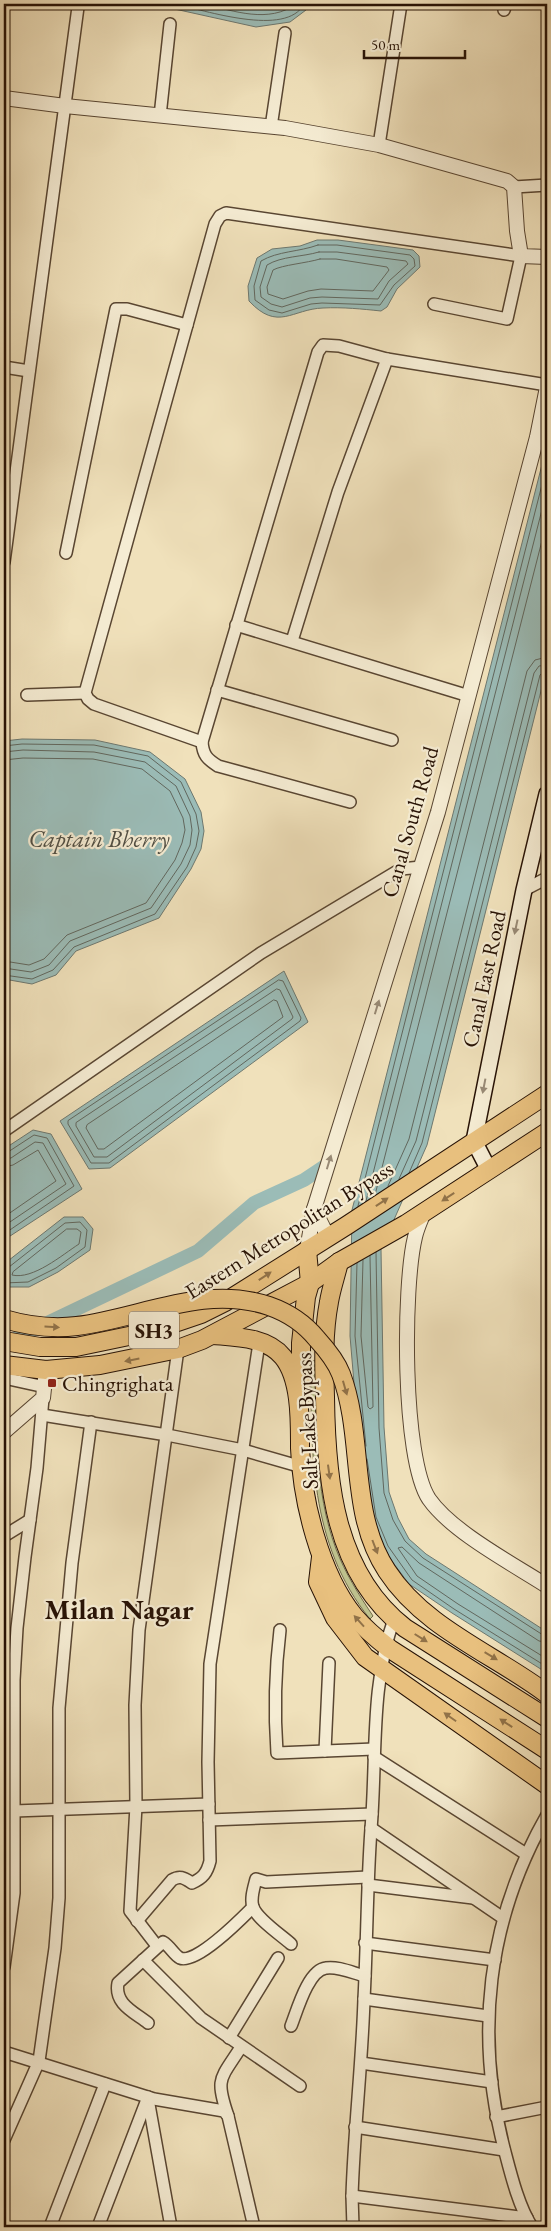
<svg xmlns="http://www.w3.org/2000/svg" width="551" height="2231" font-family="'EB Garamond',serif">
<style>
.green{fill:#bec18d;stroke:#726a49}
.water{fill:#9bbcb7;stroke:#6d7870}
.lines{fill:none;stroke-linecap:round;stroke-linejoin:round}
.shore{stroke:#61675e;stroke-width:1}
.canal{stroke:#9bbcb7;stroke-width:14}
.minor-casing{stroke:#594632;stroke-width:14}
.tertiary-casing{stroke:#594632;stroke-width:16}
.secondary-casing{stroke:#271205;stroke-width:18}
.primary-casing{stroke:#271205;stroke-width:20}
.minor{stroke:#f5ecd3;stroke-width:11}
.tertiary{stroke:#f5ecd3;stroke-width:14}
.secondary{stroke:#f5ecd3;stroke-width:15}
.primary{stroke:#e8c07e;stroke-width:18}
.primary-bridge-casing{stroke:#271205;stroke-width:20;stroke-linecap:butt}
.primary-bridge{stroke:#e8c07e;stroke-width:18}
.oneway{fill:#988a76}
.oneway2{fill:#917248}
.poi-dot{fill:#8f2418;stroke:#f5ecd3;stroke-width:2}
.labels{text-anchor:middle;dominant-baseline:central;stroke-width:4.5;stroke-linejoin:round;paint-order:stroke}
.shield{fill:#f5ecd3;stroke:#655343;stroke-width:1}
.shield-label{font-size:21px;font-weight:bold;fill:#271205}
.street-label{font-size:22px;fill:#271205;stroke:#f5ecd3}
.poi-label{font-size:22px;fill:#271205;stroke:#f5ecd3;text-anchor:start}
.water-label{font-size:24px;font-style:italic;fill:#504e43;stroke:#f5ecd3}
.district-label{font-size:28px;font-weight:bold;fill:#271205;stroke:#f5ecd3}
</style>
<rect width="100%" height="100%" fill="#f0e1bb"/>
<filter id="stains"><feTurbulence type="fractalNoise" baseFrequency=".004" numOctaves="4"/><feColorMatrix values="0 0 0 0 .2 0 0 0 0 .09 0 0 0 0 .02 0 0 0 .5 -.17"/></filter>
<radialGradient id="worn" r=".72"><stop offset=".6" stop-color="#630" stop-opacity="0"/><stop offset="1" stop-color="#630" stop-opacity=".3"/></radialGradient>
<g class="green">
<path d="M311 1360 316 1361C316 1423 314 1490 336 1549 345 1573 359 1595 373 1616L370 1619C309 1544 311 1451 311 1360Z"/>
<polygon points="10,1686 12,1888 4,1889 4,1687"/>
</g>
<g class="water">
<polygon points="152,4 309,4 306,10 290,22 256,27"/>
<path d="M317 240H338L413 250 419 256 420 267 397 289 387 307 381 311C362 309 343 307 323 308 292 309 278 332 249 301L248 286 257 258 272 249 300 246Z"/>
<polygon points="547,445 547,667 427,1145 381,1249 384,1427 389,1492 398,1518 409,1539 426,1554 547,1632 547,1673 452,1613 409,1584 383,1549 371,1519 363,1474 354,1383 350,1336 352,1210"/>
<polygon points="22,739 95,740 150,752 185,779 201,812 204,831 201,849 191,869 159,918 76,951 56,975 32,984 4,979 4,741"/>
<polygon points="284,971 308,1022 110,1168 89,1169 60,1121"/>
<polygon points="33,1130 51,1134 82,1189 4,1240 4,1149"/>
<polygon points="64,1217 83,1217 93,1229 90,1250 58,1272 29,1287 4,1287 4,1264"/>
</g>
<g class="lines">
<g class="shore">
<path d="M175 4C204 10 287 38 304 4"/>
<path d="M204 4C234 11 269 24 296 4"/>
<path d="M318 245H337L410 255 414 259 415 266 394 285 380 305 322 303 311 304 282 313 269 310 255 300 254 286 261 261C278 251 299 252 318 245Z"/>
<path d="M319 252H337L406 261 408 264 389 281 378 299 322 297 310 298 282 307 271 304 261 297 260 287 267 265C282 256 302 257 319 252Z"/>
<path d="M320 259H336L387 267 389 270 373 291 321 289 308 291 283 299 268 294 267 287 273 270C282 265 307 263 320 259Z"/>
<polyline points="4,746 22,744 94,745 148,756 181,782 196,814 199,831 196,847 187,867 155,914 74,947 53,970 32,979 4,975"/>
<polyline points="4,752 23,750 94,752 145,762 176,786 190,816 192,830 190,845 181,864 151,908 70,941 49,965 31,972 4,968"/>
<polyline points="4,760 23,758 93,759 142,769 170,791 183,818 185,830 182,843 175,860 146,903 67,935 44,959 29,965 4,961"/>
<polygon points="279,980 283,981 301,1018 300,1021 109,1163 91,1163 68,1124 68,1121"/>
<polygon points="277,989 280,990 293,1017 292,1019 107,1157 94,1157 76,1126 76,1123"/>
<polygon points="274,1000 277,1001 283,1017 104,1149 98,1149 86,1128 87,1125"/>
<polyline points="4,1153 8,1152 34,1135 47,1138 74,1186 4,1234"/>
<polyline points="4,1159 11,1158 35,1142 43,1143 66,1184 4,1226"/>
<polyline points="4,1167 13,1165 38,1150 56,1181 4,1217"/>
<polyline points="409,1173 422,1143 540,675 543,672 547,671"/>
<polyline points="399,1179 416,1141 534,673 539,666 547,665"/>
<polyline points="388,1186 409,1139 527,671 535,660 547,657"/>
<polyline points="375,1195 547,521"/>
<polyline points="366,1201 547,490"/>
<polyline points="358,1206 547,465"/>
<path d="M67 1229H77L81 1232 79 1244C62 1255 33 1280 12 1275L13 1272Z"/>
<polyline points="376,1252 379,1428 384,1493 393,1520 405,1541 423,1558 543,1635 547,1636"/>
<polyline points="363,1260 361,1336 368,1407 370,1409 373,1407 370,1256"/>
<polyline points="357,1263 355,1336 366,1446"/>
<polyline points="4,1268 9,1267 65,1223 80,1222 87,1230 85,1247 56,1268 28,1282 4,1283"/>
<polyline points="367,1459 376,1517 388,1546 412,1580 454,1609 547,1667"/>
<polyline points="547,1642 539,1641 419,1563 402,1547 398,1548 417,1576 458,1604 547,1659"/>
</g>
<polyline class="canal" points="18,1337 198,1251 254,1203 304,1180 328,1164"/>
<defs>
<g id="minor">
<polyline points="504,10 506,4"/>
<polyline points="160,116 170,24"/>
<polyline points="271,127 285,33"/>
<polyline points="379,145 401,4"/>
<polyline points="514,187 547,185"/>
<polyline points="4,367 29,371"/>
<polyline points="66,553 116,309 127,309 187,325"/>
<polyline points="4,562 78,7"/>
<polyline points="236,625 469,696"/>
<polyline points="292,641 338,492 387,359"/>
<polyline points="217,690 392,740"/>
<polyline points="27,695 85,693"/>
<polyline points="202,742 94,704 88,699 85,693 215,224 220,216 226,213 521,256 507,319 434,304"/>
<path d="M350 802 218 766C207 759 203 755 202 742L318 352 323 345 339 346 387 359 547 385"/>
<polyline points="524,890 547,878"/>
<polyline points="4,1131 261,953 401,869 421,867"/>
<polyline points="4,1378 45,1387"/>
<polyline points="42,1415 167,1435 243,1450 302,1467"/>
<polyline points="4,1536 30,1520"/>
<path d="M280 1630C275 1671 274 1711 277 1753L374 1749"/>
<polyline points="325,1751 329,1663"/>
<polyline points="374,1757 526,1854"/>
<polyline points="14,1811 209,1804"/>
<polyline points="209,1820 372,1814"/>
<polyline points="371,1828 503,1918"/>
<polyline points="368,1885 473,1898"/>
<path d="M137 1921 172 1880C180 1875 184 1878 192 1883 203 1878 207 1873 210 1861L208 1762 210 1664 259 1343"/>
<polyline points="365,1943 495,1960"/>
<path d="M291 1944C281 1935 257 1919 253 1907 250 1899 254 1887 256 1879L266 1882 368 1877"/>
<polyline points="157,1946 130,1911 136,1806 135,1705 139,1630 178,1349"/>
<polyline points="143,1960 201,2018 300,2086"/>
<polyline points="4,1967 14,1893 14,1680 17,1628 25,1557 37,1468 43,1398"/>
<polyline points="364,1999 488,2016"/>
<path d="M148 2023C134 2012 114 2004 118 1983L163 1942C170 1946 174 1955 180 1958 196 1965 242 1918 253 1907"/>
<path d="M291 2026C297 2011 308 1970 326 1968 338 1966 353 1973 365 1976"/>
<polyline points="229,2038 278,1958"/>
<polyline points="4,2052 154,2099 224,2111 228,2116 254,2227"/>
<polyline points="361,2063 492,2082"/>
<polyline points="148,2099 171,2227"/>
<path d="M228 2116C215 2078 220 2080 241 2047"/>
<polyline points="496,2117 547,2107"/>
<polyline points="355,2127 504,2150"/>
<polyline points="4,2140 39,2061 55,1948 59,1898 59,1708 72,1563 91,1422"/>
<polyline points="352,2196 527,2218"/>
<polyline points="50,2227 105,2084"/>
<polyline points="98,2227 148,2097"/>
<path d="M353 2227 352 2196C354 2130 362 2065 364 1999 367 1942 367 1885 371 1829 377 1758 370 1686 394 1619"/>
<path d="M532 2227C519 2207 511 2175 505 2152 474 2035 487 1920 547 1815"/>
</g>
<g id="tertiary">
<polyline points="4,98 65,106 285,128 379,145 507,181 514,187 517,231 521,256 547,257"/>
<polyline points="314,1209 328,1237"/>
<path d="M424 1212C421 1220 417 1228 415 1237 403 1286 402 1458 429 1499 452 1532 513 1564 547 1586"/>
<polyline points="307,1250 314,1209 438,812 537,437 547,387"/>
<polyline points="4,1432 43,1398 46,1370"/>
</g>
<polyline id="secondary" points="489,1170 474,1141 524,890 547,794"/>
<g id="primary">
<path d="M339 1262C336 1275 331 1289 329 1302 323 1333 324 1366 325 1397 326 1480 334 1573 405 1628L547 1718"/>
<path d="M213 1335C236 1337 267 1337 283 1357 301 1379 300 1421 300 1448 302 1501 320 1574 354 1616 365 1629 377 1639 390 1649L547 1750"/>
<polyline points="4,1341 40,1347 76,1347 148,1332 201,1314 225,1302 346,1226 547,1094"/>
<polyline points="4,1365 46,1370 100,1365 178,1349 202,1340 310,1283 339,1262 406,1224 547,1132"/>
<polyline points="301,1384 301,1343 306,1297 310,1283 307,1250"/>
<polyline points="321,1557 318,1582 335,1618 365,1657 547,1785"/>
</g>
</defs>
<use href="#minor" class="minor-casing"/>
<use href="#tertiary" class="tertiary-casing"/>
<use href="#secondary" class="secondary-casing"/>
<use href="#primary" class="primary-casing"/>
<use href="#minor" class="minor"/>
<use href="#tertiary" class="tertiary"/>
<use href="#secondary" class="secondary"/>
<use href="#primary" class="primary"/>
<defs>
<path id="primary-bridge" d="M4 1319C28 1326 53 1329 77 1326 141 1318 204 1284 269 1306 289 1313 304 1323 317 1339 327 1350 336 1361 341 1374 365 1438 348 1512 387 1571 424 1628 494 1654 547 1694"/>
</defs>
<use href="#primary-bridge" class="primary-bridge-casing"/>
<use href="#primary-bridge" class="primary-bridge"/>
</g>
<defs><path id="oneway-solid" d="M-6-.8H1V-3.2L6.5 0L1 3.2V.8H-6Z" transform="scale(1.25)"/></defs>
<g class="oneway">
<use href="#oneway-solid" transform="translate(516 927) rotate(102)"/>
<use href="#oneway-solid" transform="translate(377 1007) rotate(-73)"/>
<use href="#oneway-solid" transform="translate(484 1086) rotate(101)"/>
<use href="#oneway-solid" transform="translate(329 1162) rotate(-73)"/>
</g>
<g class="oneway2">
<use href="#oneway-solid" transform="translate(448 1197) rotate(147)"/>
<use href="#oneway-solid" transform="translate(382 1202) rotate(-34)"/>
<use href="#oneway-solid" transform="translate(265 1276) rotate(-33)"/>
<use href="#oneway-solid" transform="translate(52 1327) rotate(3)"/>
<use href="#oneway-solid" transform="translate(132 1360) rotate(169)"/>
<use href="#oneway-solid" transform="translate(345 1388) rotate(74)"/>
<use href="#oneway-solid" transform="translate(329 1472) rotate(82)"/>
<use href="#oneway-solid" transform="translate(375 1547) rotate(69)"/>
<use href="#oneway-solid" transform="translate(359 1621) rotate(-132)"/>
<use href="#oneway-solid" transform="translate(421 1638) rotate(32)"/>
<use href="#oneway-solid" transform="translate(491 1656) rotate(31)"/>
<use href="#oneway-solid" transform="translate(450 1717) rotate(-145)"/>
<use href="#oneway-solid" transform="translate(506 1723) rotate(-147)"/>
</g>
<rect class="poi-dot" x="47" y="1378" width="10" height="10" rx="2.5"/>
<g class="labels">
<rect class="shield" x="129" y="1311.5" width="50" height="37" rx="4"/>
<g class="shield-label">
<text x="154" y="1330">SH3</text>
</g>
<g class="street-label">
<text transform="translate(410 822) rotate(-74)">Canal South Road</text>
<text transform="translate(484 979) rotate(-78)">Canal East Road</text>
<text transform="translate(289 1230) rotate(-32)">Eastern Metropolitan Bypass</text>
<text transform="translate(307 1421) rotate(-93)">Salt Lake Bypass</text>
</g>
<g class="poi-label">
<text x="62" y="1383">Chingrighata</text>
</g>
<g class="water-label">
<text x="99" y="838">Captain Bherry</text>
</g>
<g class="district-label">
<text x="119" y="1609">Milan Nagar</text>
</g>
</g>
<rect width="551" height="2231" fill="none" stroke="#f0e1bb" stroke-width="20"/>
<rect x="5" y="5" width="541" height="2221" fill="none" stroke="#271205" stroke-width="2.5"/>
<rect x="10" y="10" width="531" height="2211" fill="none" stroke="#271205"/>
<path d="M364 50v8h101v-8" fill="none" stroke="#271205" stroke-width="2.5"/>
<text x="371" y="50" font-size="15" fill="#271205" stroke="#f5ecd3" stroke-width="4" paint-order="stroke">50 m</text>
<rect width="100%" height="100%" filter="url(#stains)"/>
<rect width="100%" height="100%" fill="url(#worn)"/>
</svg>
